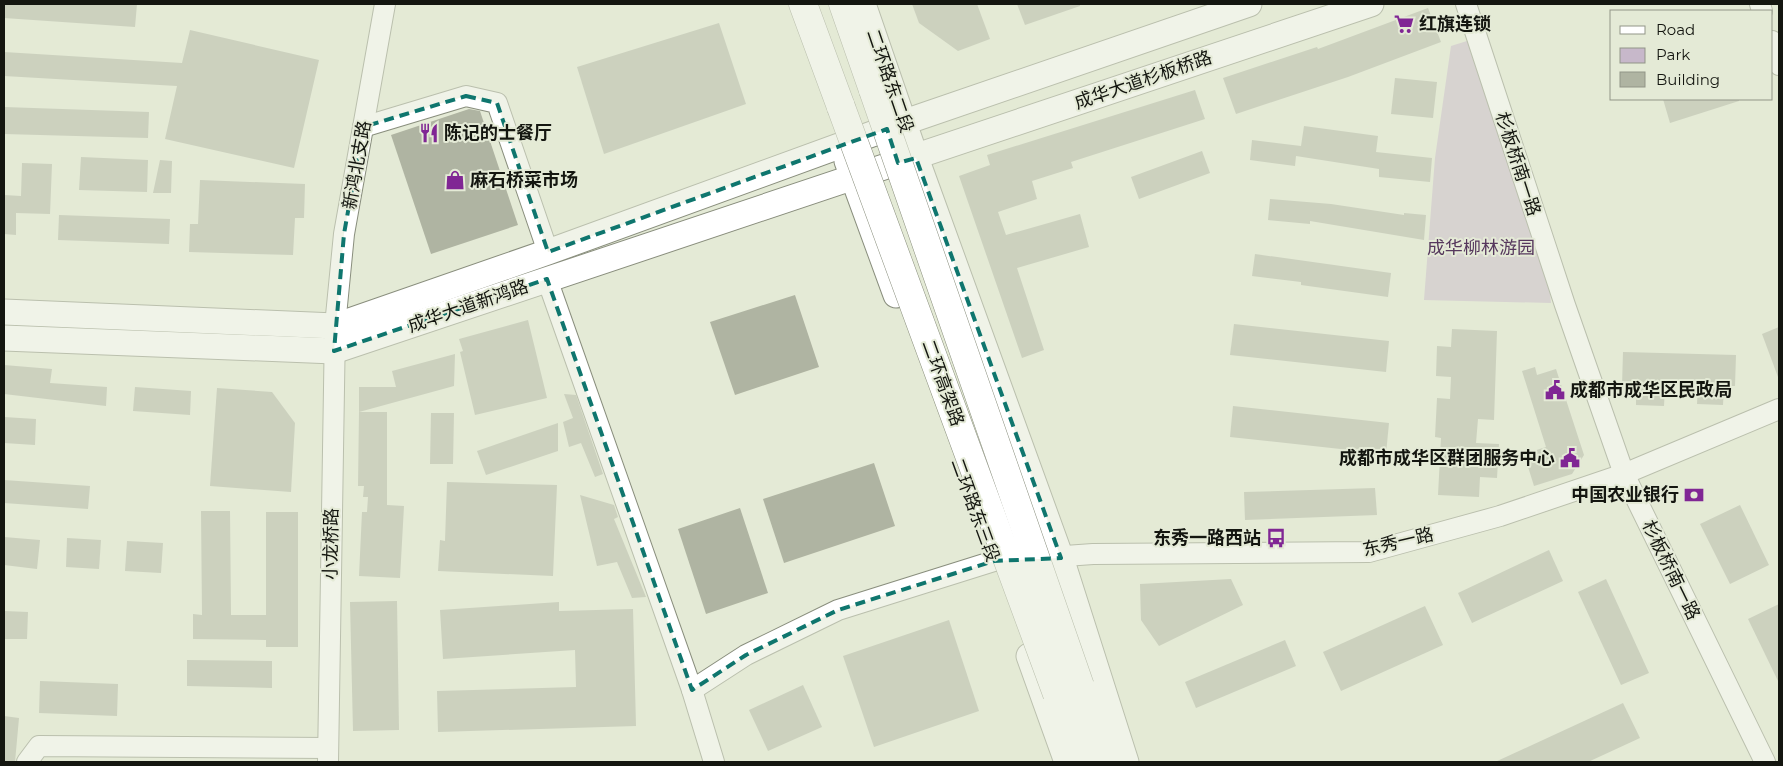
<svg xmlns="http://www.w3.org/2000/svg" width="1783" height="766" font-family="Montserrat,'Noto Sans SC',sans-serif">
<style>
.green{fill:#c7b8ca}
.building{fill:#afb4a2}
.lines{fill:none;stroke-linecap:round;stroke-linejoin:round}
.minor-casing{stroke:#898e7d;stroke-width:22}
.major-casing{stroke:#898e7d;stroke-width:27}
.highway-casing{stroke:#898e7d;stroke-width:29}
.minor{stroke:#fff;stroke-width:20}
.major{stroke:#fff;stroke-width:25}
.highway{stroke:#fff;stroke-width:28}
.highway-bridge-casing{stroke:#898e7d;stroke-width:29;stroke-linecap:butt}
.highway-bridge{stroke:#fff;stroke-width:28}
.marked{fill:none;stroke:#0f766e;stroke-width:4;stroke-dasharray:10 6;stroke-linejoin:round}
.labels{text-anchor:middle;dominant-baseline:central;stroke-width:4;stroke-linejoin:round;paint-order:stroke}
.poi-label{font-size:18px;font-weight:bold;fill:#141610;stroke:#e4ead6;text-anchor:start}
.street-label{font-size:18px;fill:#141610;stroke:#e4ead6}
.park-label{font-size:18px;fill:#56385d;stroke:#e4ead6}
</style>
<rect width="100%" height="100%" fill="#e4ead6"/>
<polygon class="green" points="1467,41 1549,284 1551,303 1424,300 1435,158 1451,46"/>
<g class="building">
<polygon points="4,4 137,4 135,27 4,18"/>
<polygon points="912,4 977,4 990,39 958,51 919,23"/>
<polygon points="1017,4 1080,4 1080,6 1025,25"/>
<polygon points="1428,8 1441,42 1348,77 1236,114 1223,78 1317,47 1318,49"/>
<polygon points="719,23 746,104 604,154 577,67"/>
<polygon points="190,30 319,60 294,168 165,139 177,86 4,76 4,52 182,63"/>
<polygon points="1395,78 1437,82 1433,118 1391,114"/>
<polygon points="1195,90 1205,119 1071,162 1073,168 1032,181 1037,199 998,212 1006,235 1080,214 1089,247 1017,268 1044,350 1022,358 959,176 990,165 987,155"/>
<polygon points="1663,99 1739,99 1739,101 1670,123"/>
<polygon points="4,107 149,112 148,138 4,134"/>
<polygon points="469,109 480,111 518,225 431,254 391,135"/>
<polygon points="1304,126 1378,136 1376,152 1432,158 1430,182 1379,177 1379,169 1296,156 1295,166 1250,160 1252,140 1301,146"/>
<polygon points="1202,151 1210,173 1139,199 1131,177"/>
<polygon points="81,157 148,160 147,192 79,190"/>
<polygon points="160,160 172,161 171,193 153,193"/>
<polygon points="22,163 52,164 50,214 16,213 16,235 4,234 4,195 21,196"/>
<polygon points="200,180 305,184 304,218 295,218 293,255 189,252 190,224 198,224"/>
<polygon points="1270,199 1331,204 1404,215 1404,213 1426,215 1424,240 1310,221 1310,224 1268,220"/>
<polygon points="59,215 170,219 169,244 58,240"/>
<polygon points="1255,254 1391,273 1388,297 1301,285 1301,282 1252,276"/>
<polygon points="795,295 819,367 735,395 710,322"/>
<polygon points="528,320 547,398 475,415 460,352 463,351 459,339"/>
<polygon points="1234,324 1389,341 1386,372 1230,355"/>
<polygon points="1779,327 1779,376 1778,377 1762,334"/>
<polygon points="1452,329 1497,331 1494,420 1478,419 1476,443 1499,444 1497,478 1480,477 1479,497 1438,495 1441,438 1435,437 1437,398 1450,399 1451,377 1436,376 1437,346 1451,347"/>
<polygon points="1623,352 1736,355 1735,386 1724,386 1723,405 1697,404 1698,385 1665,385 1664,406 1636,405 1636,387 1622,386"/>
<polygon points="455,354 454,386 359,412 359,387 396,387 392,371"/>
<polygon points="4,365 52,369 50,383 107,387 106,406 4,394"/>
<polygon points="1535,367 1537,375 1556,369 1584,455 1572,474 1534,486 1524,454 1546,447 1522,371"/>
<polygon points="135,387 191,391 190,415 133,411"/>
<polygon points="217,388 272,392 295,423 291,492 210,486"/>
<polygon points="564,394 576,395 603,474 595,477 581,443 569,447 563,422 573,418"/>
<polygon points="1233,406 1389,423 1386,454 1230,437"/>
<polygon points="359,412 387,412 387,505 404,506 400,578 359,576 362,512 367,512 368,497 363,497 364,486 358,486"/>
<polygon points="431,413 454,413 453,464 430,464"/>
<polygon points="4,417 36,419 35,445 4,443"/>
<polygon points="558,423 558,451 486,475 477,451"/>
<polygon points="874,463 895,526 784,563 763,499"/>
<polygon points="4,480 90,486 88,509 4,503"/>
<polygon points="447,482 557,485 553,576 438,571 440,540 445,541"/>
<polygon points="1375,488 1377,515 1245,520 1244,492"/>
<polygon points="580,495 614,505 618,517 614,519 646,597 632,598 617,562 597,566"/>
<polygon points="1740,505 1769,565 1730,584 1700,524"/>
<polygon points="740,508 768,593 706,614 678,529"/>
<polygon points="201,511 230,511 231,615 266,615 266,512 298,512 298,647 266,647 266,640 193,639 193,614 202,615"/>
<polygon points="4,537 40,540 37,569 4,565"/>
<polygon points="67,538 101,540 99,569 66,567"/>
<polygon points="127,541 163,543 161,573 125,571"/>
<polygon points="1549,550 1563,581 1472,623 1458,593"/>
<polygon points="1231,579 1243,605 1159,646 1141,620 1140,584"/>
<polygon points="1606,579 1649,673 1621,685 1578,592"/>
<polygon points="397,601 399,730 353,731 350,602"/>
<polygon points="559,602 559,611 633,609 636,726 438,732 437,691 576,687 575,650 443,659 440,610"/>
<polygon points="1779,604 1779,683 1748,619"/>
<polygon points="1425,606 1443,645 1341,691 1323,652"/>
<polygon points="4,611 28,612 27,639 4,639"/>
<polygon points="949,620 979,711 874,747 843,656"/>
<polygon points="1285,640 1296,666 1196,708 1185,682"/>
<polygon points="187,660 272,661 272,688 187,686"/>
<polygon points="40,681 118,684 117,716 39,713"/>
<polygon points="803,685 822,727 768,751 749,710"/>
<polygon points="1623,703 1640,738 1588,762 1495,762"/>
<polygon points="4,716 19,718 15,762 4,762"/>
</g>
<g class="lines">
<defs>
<g id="minor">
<polyline points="1466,4 1565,305 1624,474 1765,762"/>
<polyline points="1760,4 1762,11"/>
<polyline points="1772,41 1779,65"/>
<polyline points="363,127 466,96 497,103 548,252"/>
<polyline points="547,279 692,690 714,762"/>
<polyline points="692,690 746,655 838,610 994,561 1093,554 1369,552 1500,516 1624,474 1779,409"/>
<polyline points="27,762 39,746 328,748"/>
<polyline points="328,762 335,326 344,234 385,4"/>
</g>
<g id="major">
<polyline points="863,4 916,158 1061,558 1126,762"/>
<polyline points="847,161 896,295"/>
<polyline points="4,312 335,326 548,252 905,122 1249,4"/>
<polyline points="4,338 334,351 1371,4"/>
<polyline points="1029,656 1067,762"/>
</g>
<g id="highway">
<polyline points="803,4 841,107"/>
<polyline points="843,4 873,90"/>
<polyline points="1080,686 1107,762"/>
<polyline points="1057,694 1082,762"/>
</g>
</defs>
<use href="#minor" class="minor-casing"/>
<use href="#major" class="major-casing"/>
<use href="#highway" class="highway-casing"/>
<use href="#minor" class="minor"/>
<use href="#major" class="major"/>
<use href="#highway" class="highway"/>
<defs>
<g id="highway-bridge">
<polyline points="873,90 1080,686"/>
<polyline points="841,107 1057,694"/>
</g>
</defs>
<use href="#highway-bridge" class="highway-bridge-casing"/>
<use href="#highway-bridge" class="highway-bridge"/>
</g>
<path d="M0 0H1783V766H0ZM466 96 497 103 548 252 887 129 898 163 916 158 1061 558 994 561 838 610 746 655 692 690 547 279 334 351 344 234 363 127Z" fill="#e4ead6" fill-opacity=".55" fill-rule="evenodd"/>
<path class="marked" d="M466 96 497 103 548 252 887 129 898 163 916 158 1061 558 994 561 838 610 746 655 692 690 547 279 334 351 344 234 363 127Z"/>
<defs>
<symbol id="supermarket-bare" viewBox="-9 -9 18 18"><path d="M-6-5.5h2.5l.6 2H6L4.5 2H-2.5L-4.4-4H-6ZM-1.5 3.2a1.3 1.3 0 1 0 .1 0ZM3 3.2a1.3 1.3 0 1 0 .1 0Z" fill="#802694" stroke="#e4ead6" stroke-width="2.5" paint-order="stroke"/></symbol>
<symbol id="restaurant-bare" viewBox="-9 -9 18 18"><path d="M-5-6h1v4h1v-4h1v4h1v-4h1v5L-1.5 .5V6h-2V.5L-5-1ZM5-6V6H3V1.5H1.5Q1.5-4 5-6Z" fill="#802694" stroke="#e4ead6" stroke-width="2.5" paint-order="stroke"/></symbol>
<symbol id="shop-bare" viewBox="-9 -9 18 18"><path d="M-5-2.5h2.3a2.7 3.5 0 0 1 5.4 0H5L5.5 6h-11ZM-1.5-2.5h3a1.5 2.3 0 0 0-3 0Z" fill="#802694" stroke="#e4ead6" stroke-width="2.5" paint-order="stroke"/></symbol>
<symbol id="civic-bare" viewBox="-9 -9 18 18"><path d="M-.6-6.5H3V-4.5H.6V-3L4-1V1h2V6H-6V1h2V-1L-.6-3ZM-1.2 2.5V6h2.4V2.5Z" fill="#802694" stroke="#e4ead6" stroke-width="2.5" paint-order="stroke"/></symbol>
<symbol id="bank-bare" viewBox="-9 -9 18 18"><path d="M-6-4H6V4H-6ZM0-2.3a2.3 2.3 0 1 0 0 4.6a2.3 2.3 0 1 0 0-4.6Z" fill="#802694" stroke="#e4ead6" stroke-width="2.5" paint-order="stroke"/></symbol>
<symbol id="bus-bare" viewBox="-9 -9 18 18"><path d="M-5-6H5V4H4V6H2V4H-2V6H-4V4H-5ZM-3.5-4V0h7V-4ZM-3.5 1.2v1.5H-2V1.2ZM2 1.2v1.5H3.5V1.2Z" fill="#802694" stroke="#e4ead6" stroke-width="2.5" paint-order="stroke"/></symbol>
</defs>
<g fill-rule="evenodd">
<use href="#supermarket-bare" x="1390" y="10" width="28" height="28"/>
<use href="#restaurant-bare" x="415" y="119" width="28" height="28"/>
<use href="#shop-bare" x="441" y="166" width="28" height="28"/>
<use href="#civic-bare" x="1541" y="376" width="28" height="28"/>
<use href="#civic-bare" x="1556" y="444" width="28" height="28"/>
<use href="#bank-bare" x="1680" y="481" width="28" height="28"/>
<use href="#bus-bare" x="1262" y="524" width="28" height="28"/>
</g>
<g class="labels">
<g class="poi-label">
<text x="1419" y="24">红旗连锁</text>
<text x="444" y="133">陈记的士餐厅</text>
<text x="470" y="180">麻石桥菜市场</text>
<text x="1570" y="390">成都市成华区民政局</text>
<text x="1555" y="458" text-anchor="end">成都市成华区群团服务中心</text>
<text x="1679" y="495" text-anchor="end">中国农业银行</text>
<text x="1261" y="538" text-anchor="end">东秀一路西站</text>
</g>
<g class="street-label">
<text transform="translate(1143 80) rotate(-19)">成华大道杉板桥路</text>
<text transform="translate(890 81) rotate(71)">二环路东二段</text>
<text transform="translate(1518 164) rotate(72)">杉板桥南一路</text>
<text transform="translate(357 165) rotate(-80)">新鸿北支路</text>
<text transform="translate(468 306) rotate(-19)">成华大道新鸿路</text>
<text transform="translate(943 383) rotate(70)">二环高架路</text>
<text transform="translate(975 510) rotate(70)">二环路东三段</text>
<text transform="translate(1398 542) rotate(-13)">东秀一路</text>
<text transform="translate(331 544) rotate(-89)">小龙桥路</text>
<text transform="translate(1671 570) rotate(64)">杉板桥南一路</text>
</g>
<g class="park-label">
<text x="1481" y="248">成华柳林游园</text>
</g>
</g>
<rect width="1783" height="766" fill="none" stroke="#141610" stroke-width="10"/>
<rect x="1610" y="10" width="162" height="90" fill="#e4ead6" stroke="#919587"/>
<rect x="1620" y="26" width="25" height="8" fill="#ffffff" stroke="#919587"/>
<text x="1656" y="35" font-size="15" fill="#141610">Road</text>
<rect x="1620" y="48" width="25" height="15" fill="#c7b8ca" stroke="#919587"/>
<text x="1656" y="60" font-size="15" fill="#141610">Park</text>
<rect x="1620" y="72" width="25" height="15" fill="#afb4a2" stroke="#919587"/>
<text x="1656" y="85" font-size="15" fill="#141610">Building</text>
</svg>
